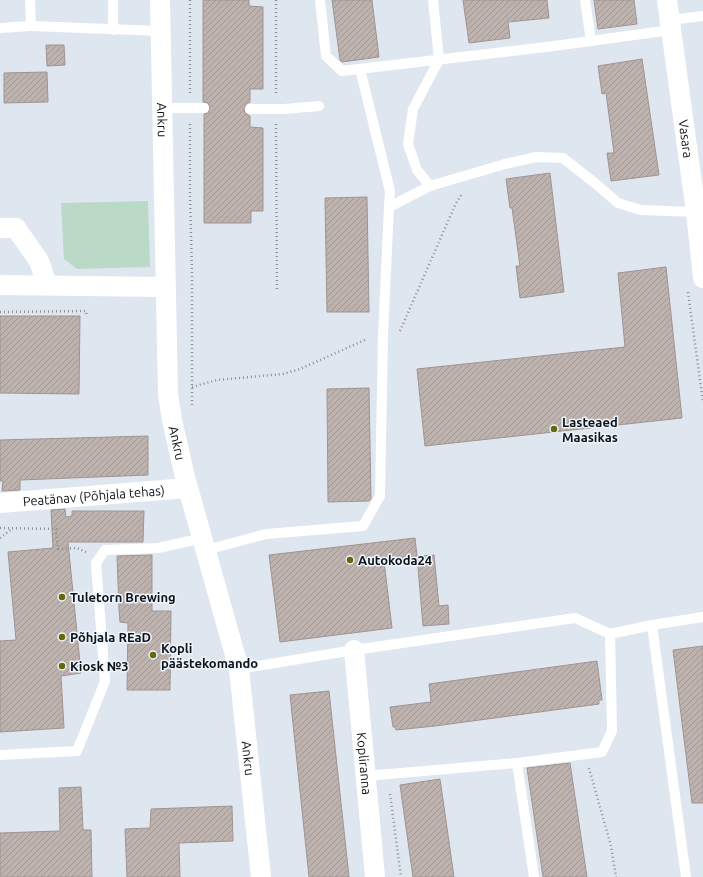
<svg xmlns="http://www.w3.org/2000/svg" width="703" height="877" font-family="Ubuntu,sans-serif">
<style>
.green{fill:#bbd9c7}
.building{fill:url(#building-hatch);stroke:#a09492}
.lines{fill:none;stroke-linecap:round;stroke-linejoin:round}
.path{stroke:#8a9096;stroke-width:2.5;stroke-dasharray:1 3;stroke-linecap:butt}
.lane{stroke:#fff;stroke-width:10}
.street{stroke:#fff;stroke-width:20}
.poi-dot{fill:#646909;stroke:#ebf5fd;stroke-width:1.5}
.labels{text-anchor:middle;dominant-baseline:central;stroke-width:3;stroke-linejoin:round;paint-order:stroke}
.street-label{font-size:13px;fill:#101316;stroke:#ebf5fd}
.poi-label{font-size:13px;font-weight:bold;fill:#101316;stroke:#ebf5fd;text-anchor:start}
</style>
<defs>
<pattern id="building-hatch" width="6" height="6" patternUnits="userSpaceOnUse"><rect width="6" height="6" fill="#beb2af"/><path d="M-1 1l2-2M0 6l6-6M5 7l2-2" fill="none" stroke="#a29896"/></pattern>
</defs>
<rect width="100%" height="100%" fill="#dee7ef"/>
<polygon class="green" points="148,201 150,267 77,269 64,259 61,203"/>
<g class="building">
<polygon points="203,0 249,0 249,6 263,7 263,89 250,89 250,102 246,104 244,109 245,113 250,116 250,127 263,128 263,211 251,211 251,223 204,223 204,114 208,113 210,108 208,103 203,102"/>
<polygon points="332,0 372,0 379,57 342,62 340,60"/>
<polygon points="463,0 547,0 549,18 508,22 510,38 469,43"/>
<polygon points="594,0 634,0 637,24 598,29"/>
<polygon points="46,45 64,45 65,65 47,66"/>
<polygon points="642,59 659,175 611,181 607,153 614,153 606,93 602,94 598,66"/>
<polygon points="47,72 48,102 4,103 4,73"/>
<polygon points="550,173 564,292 520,298 516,266 520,266 512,208 510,208 506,179"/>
<polygon points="367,197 369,312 327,312 325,198"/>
<polygon points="666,267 682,418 425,446 417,369 625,347 618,273"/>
<polygon points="0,316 80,316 79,394 0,393"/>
<polygon points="369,388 371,499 369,501 328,502 327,389"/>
<polygon points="148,436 148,475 20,480 20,490 2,491 3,481 0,481 0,440"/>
<polygon points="65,509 66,517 72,516 72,511 144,511 143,542 68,542 81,673 61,676 64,728 0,732 0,641 16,640 8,552 53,548 51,510"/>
<polygon points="415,538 417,556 384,561 392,628 280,642 269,555"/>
<polygon points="152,555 152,611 171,611 170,690 127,690 128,623 120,622 119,609 117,556"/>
<polygon points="434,555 439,606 448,605 449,624 423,626 417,556"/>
<polygon points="703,646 703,803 692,803 673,650"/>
<polygon points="597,661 602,700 599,700 599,704 435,726 396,730 395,727 393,727 390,707 431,702 429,684"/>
<polygon points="329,691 349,877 309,877 290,695"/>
<polygon points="570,763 587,877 543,877 527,768"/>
<polygon points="440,779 454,877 413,877 400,785"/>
<polygon points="81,787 83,830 91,830 92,877 0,877 0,833 60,831 59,788"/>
<polygon points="232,806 233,841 179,843 180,877 127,877 125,829 150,828 151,809"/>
</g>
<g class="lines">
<g class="path">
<polyline points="190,93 190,0"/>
<polyline points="276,93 276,0"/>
<polyline points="190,124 190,195 192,274 192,405"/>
<polyline points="276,124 277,292"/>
<polyline points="688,292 703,402"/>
<polyline points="0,312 86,311 87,317"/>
<polyline points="400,331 456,203 462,194"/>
<polyline points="192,387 217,380 283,374 300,369 367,339"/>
<polyline points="0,528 56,529 58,549 77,548 86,552"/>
<polyline points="0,538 12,529"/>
<polyline points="589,768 611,846 616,877"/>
<polyline points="390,794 401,877"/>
</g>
<g class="lane">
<polyline points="113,0 113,30"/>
<polyline points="320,0 326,56 342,71 554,46 671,30"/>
<polyline points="585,0 591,41"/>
<polyline points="670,20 703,16"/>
<polyline points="31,26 161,31"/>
<polyline points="0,28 31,26 30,0"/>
<polyline points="360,69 390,191 389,207"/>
<polyline points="162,108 204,108"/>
<polyline points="250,109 284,109 319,106"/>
<polyline points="430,186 417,170 408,144 413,109 439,60 433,0"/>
<polyline points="206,550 266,534 363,526 380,496 383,335 389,207 430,186 505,164 536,157 563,158 596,184 618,203 641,210 696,212"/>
<polyline points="652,625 686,877"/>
<polyline points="239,669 354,650 575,618 610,634 652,625 703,617"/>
<polyline points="0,755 77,751 105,681 96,563 105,550 158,548 203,538"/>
<polyline points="366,776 517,763"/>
<polyline points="534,877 517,763 602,752 612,731 610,634"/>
</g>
<g class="street">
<path id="s1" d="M160 0 168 394 172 420 185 477 239 669 261 877"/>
<path id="s2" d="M667 0 696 212 703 278"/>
<polyline points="0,228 16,228 39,261 47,285"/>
<polyline points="0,285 165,287"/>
<path id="s3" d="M0 503 188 488"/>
<path id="s4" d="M354 650 375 877"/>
</g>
</g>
<g class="poi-dot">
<circle cx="554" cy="429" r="4"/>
<circle cx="350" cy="560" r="4"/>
<circle cx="62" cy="597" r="4"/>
<circle cx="62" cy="637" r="4"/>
<circle cx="153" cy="655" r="4"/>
<circle cx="62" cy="666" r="4"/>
</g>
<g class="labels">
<g class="street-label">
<text stroke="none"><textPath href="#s1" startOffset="120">Ankru</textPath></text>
<text stroke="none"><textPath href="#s2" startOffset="140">Vasara</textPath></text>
<text stroke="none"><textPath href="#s1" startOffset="444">Ankru</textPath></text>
<text stroke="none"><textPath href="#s3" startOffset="94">Peatänav (Põhjala tehas)</textPath></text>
<text stroke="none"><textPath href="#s1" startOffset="768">Ankru</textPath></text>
<text stroke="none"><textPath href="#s4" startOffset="114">Kopliranna</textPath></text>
</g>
<g class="poi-label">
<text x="562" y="422">Lasteaed<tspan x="562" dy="15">Maasikas</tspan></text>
<text x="358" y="560">Autokoda24</text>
<text x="70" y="597">Tuletorn Brewing</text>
<text x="70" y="637">Põhjala REaD</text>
<text x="161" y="648">Kopli<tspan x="161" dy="15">päästekomando</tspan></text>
<text x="70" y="666">Kiosk №3</text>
</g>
</g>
</svg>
